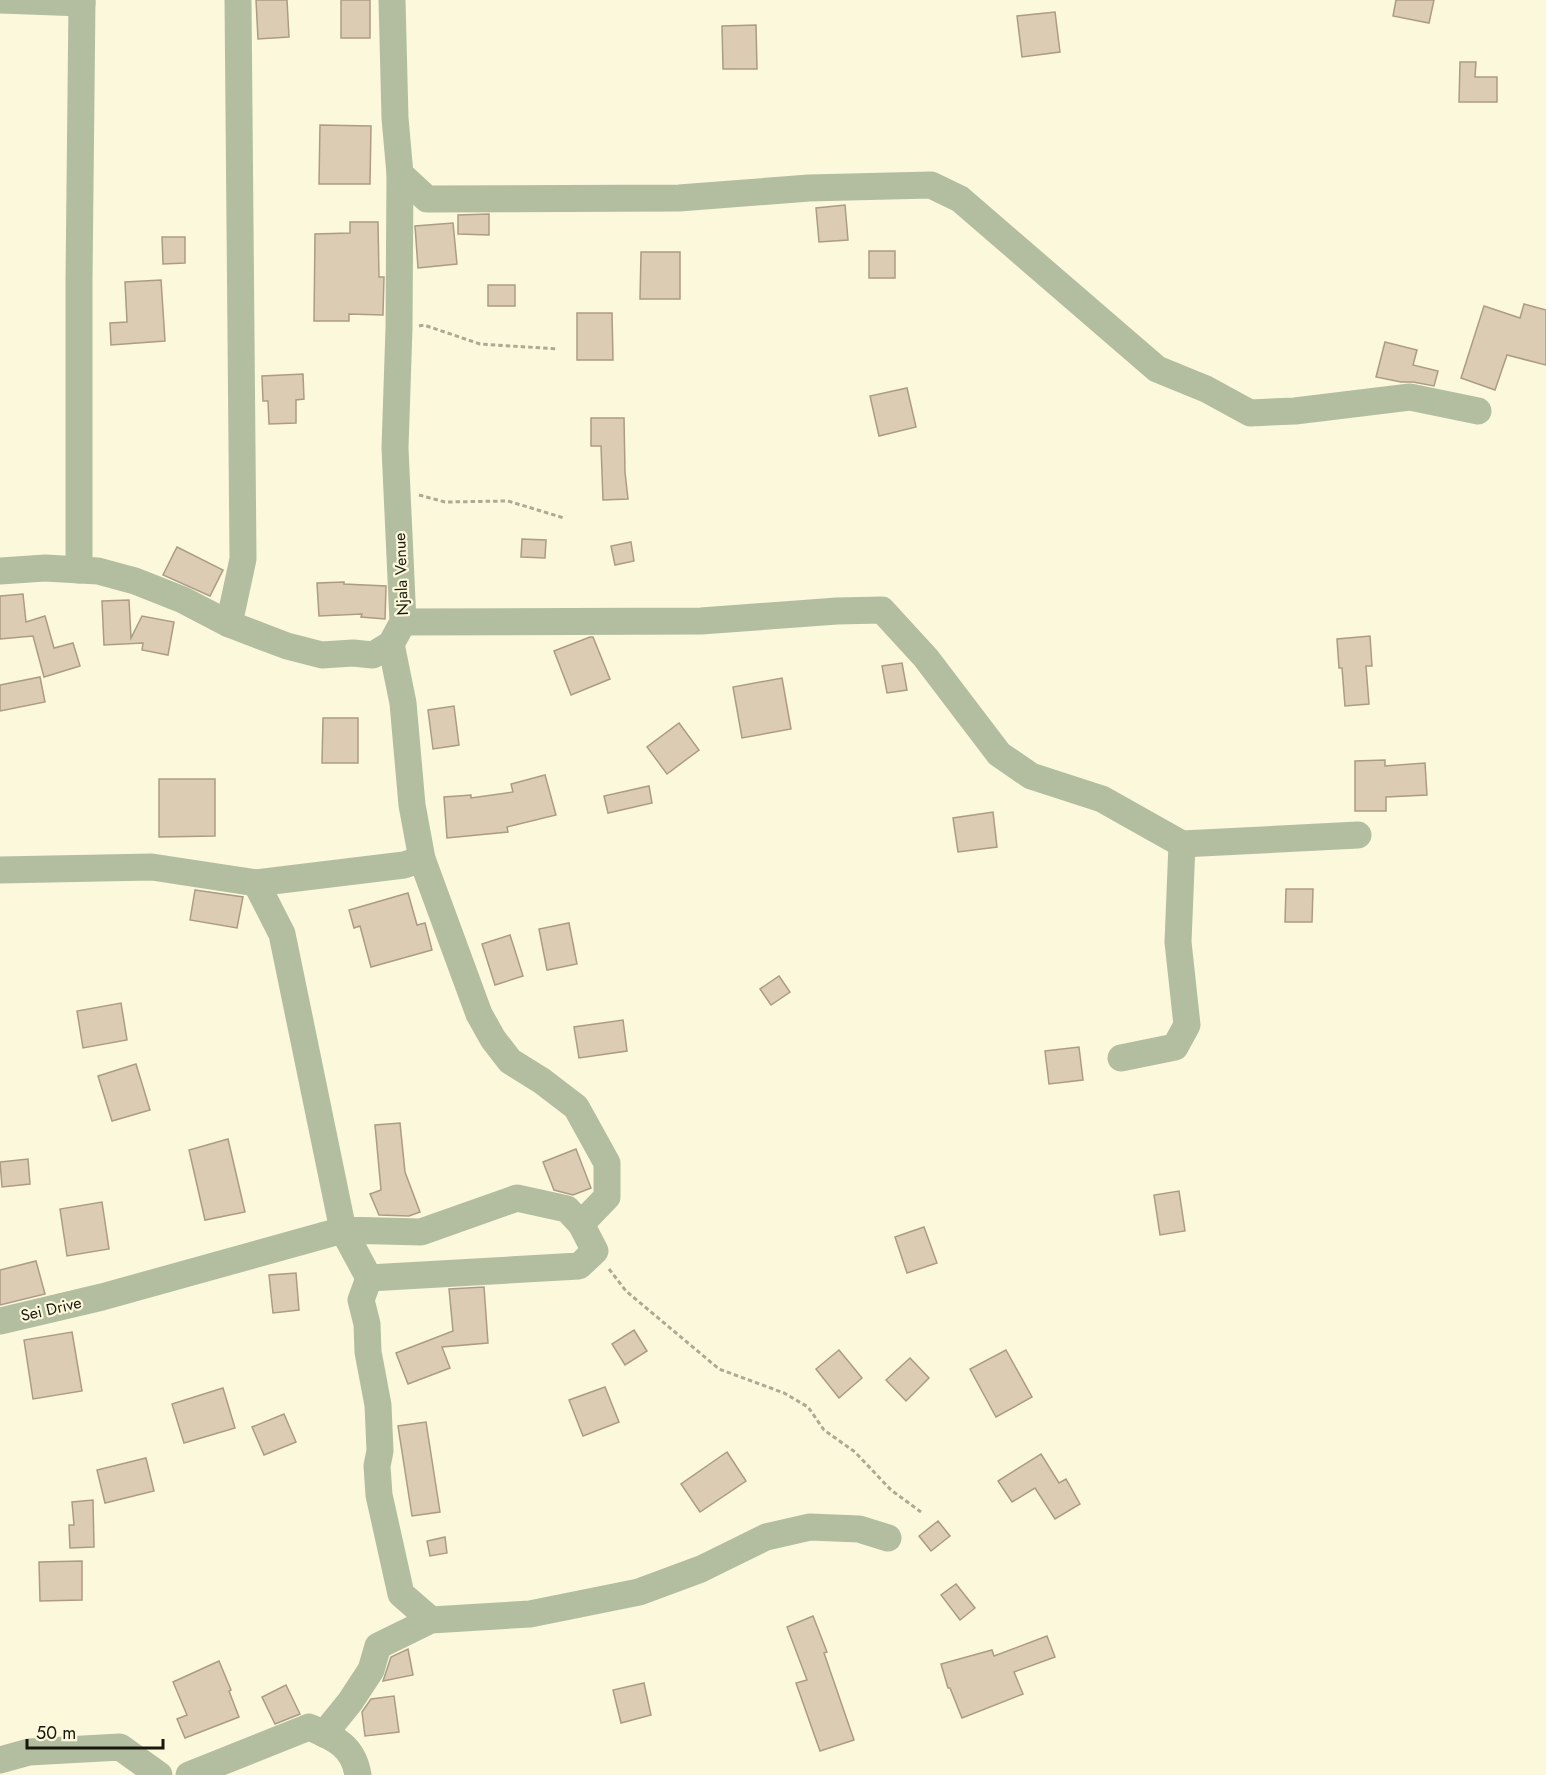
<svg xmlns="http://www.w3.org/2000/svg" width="1546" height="1775" font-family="Jost,sans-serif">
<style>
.building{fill:#dcccb3;stroke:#ac9c85;stroke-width:1.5}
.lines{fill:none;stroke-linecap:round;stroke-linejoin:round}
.path{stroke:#adaa94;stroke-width:3;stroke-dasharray:4.5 3;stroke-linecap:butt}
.minor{stroke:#b3bea0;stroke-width:27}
.labels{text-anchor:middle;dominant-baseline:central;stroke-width:4.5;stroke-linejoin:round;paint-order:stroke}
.street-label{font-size:16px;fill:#19180e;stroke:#fcf8dc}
</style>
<rect width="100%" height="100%" fill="#fcf8dc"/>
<g class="building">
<polygon points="256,0 287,0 289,37 258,39"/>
<rect x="341" y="0" width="29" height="38"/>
<polygon points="1396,0 1434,0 1429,23 1393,16"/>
<polygon points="1055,12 1060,52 1022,57 1017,16"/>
<polygon points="756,25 757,69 723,69 722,26"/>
<polygon points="1460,62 1476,62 1475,77 1497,77 1497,102 1459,102"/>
<polygon points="320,125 371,126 370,184 319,184"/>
<polygon points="845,205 848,240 819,242 816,208"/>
<polygon points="489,214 489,235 458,234 458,215"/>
<polygon points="350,222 378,222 379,277 384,277 383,315 349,314 349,321 314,321 315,234 350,233"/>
<polygon points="453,223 457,264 418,268 415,226"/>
<polygon points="162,237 185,237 185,263 163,264"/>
<rect x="869" y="251" width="26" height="27"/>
<polygon points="641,252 680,252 680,299 640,299"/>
<polygon points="161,280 165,341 111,345 110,323 127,322 125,282"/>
<rect x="488" y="285" width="27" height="21"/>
<polygon points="1524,304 1546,310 1546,365 1507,355 1495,390 1461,378 1484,306 1520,318"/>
<polygon points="577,313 612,313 613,360 577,360"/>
<polygon points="1385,342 1417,350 1413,365 1438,371 1434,386 1413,382 1401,382 1376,377"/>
<polygon points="303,374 304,399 296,400 296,423 269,424 268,401 263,401 262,376"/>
<polygon points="907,388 916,427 879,436 870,396"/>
<polygon points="591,418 624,418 625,472 628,499 603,500 601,446 591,446"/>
<polygon points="522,539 546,540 545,558 521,557"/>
<polygon points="631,542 634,561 615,565 611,546"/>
<polygon points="177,547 223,570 210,596 163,575"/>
<polygon points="344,582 344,584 386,586 385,619 361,617 362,614 319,616 317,583"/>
<polygon points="23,594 26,622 45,616 54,648 73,643 80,666 44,677 33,636 0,639 0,596"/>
<polygon points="129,600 131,638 142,616 174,622 168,655 142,650 143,643 104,645 102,601"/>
<polygon points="1370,636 1372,666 1366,666 1369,704 1345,706 1342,668 1339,668 1337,639"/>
<polygon points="590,637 593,637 610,679 571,695 554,651"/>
<polygon points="902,663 907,690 887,693 882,666"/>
<polygon points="40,677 45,702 0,711 0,685"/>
<polygon points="782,678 791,729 742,738 733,687"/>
<polygon points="454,706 459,745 433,749 428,710"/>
<polygon points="323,718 358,718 358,763 322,763"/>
<polygon points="679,723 699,750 667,774 647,747"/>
<polygon points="1385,760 1385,766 1425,763 1427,795 1386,797 1386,811 1355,811 1355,761"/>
<polygon points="545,775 556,815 507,827 508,832 447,838 444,797 471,795 471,798 513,792 511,784"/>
<polygon points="159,779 215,779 215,836 159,837"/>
<polygon points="649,786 652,803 608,813 604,796"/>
<polygon points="993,812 997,847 958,852 953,818"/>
<polygon points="1286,889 1313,889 1312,922 1285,922"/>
<polygon points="195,890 243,897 237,928 190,920"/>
<polygon points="408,893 417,925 425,923 432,950 371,967 360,926 354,928 349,910"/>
<polygon points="569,923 577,964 547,970 539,929"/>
<polygon points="510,935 523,976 495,985 482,944"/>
<polygon points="779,976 790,992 771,1005 760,989"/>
<polygon points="121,1003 127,1040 83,1048 77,1011"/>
<polygon points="623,1020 627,1051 579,1058 574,1027"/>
<polygon points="1079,1047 1083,1080 1049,1084 1045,1051"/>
<polygon points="136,1064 150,1110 112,1121 98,1076"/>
<polygon points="400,1123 405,1172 420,1212 409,1216 379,1215 370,1194 381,1190 375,1125"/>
<polygon points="228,1139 245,1212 205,1220 189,1150"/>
<polygon points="576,1149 591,1188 573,1195 554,1190 543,1162"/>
<polygon points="28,1159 30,1184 2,1187 0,1162"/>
<polygon points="1179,1191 1185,1231 1160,1235 1154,1195"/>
<polygon points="102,1202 109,1249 67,1256 60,1209"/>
<polygon points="924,1227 937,1263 907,1273 895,1237"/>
<polygon points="36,1261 45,1294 0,1305 0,1270"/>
<polygon points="296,1273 299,1310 273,1313 269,1275"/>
<polygon points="484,1287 488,1343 442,1347 450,1368 408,1384 396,1353 453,1331 449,1289"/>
<polygon points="634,1330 647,1351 625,1365 612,1344"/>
<polygon points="72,1332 82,1391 33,1399 24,1340"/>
<polygon points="839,1350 862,1378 839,1398 816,1369"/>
<polygon points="1006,1350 1032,1397 996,1417 970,1369"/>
<polygon points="910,1358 929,1378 906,1401 886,1380"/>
<polygon points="605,1387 619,1422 583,1436 569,1400"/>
<polygon points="223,1388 235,1428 184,1443 172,1404"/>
<polygon points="284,1414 296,1442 264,1455 252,1427"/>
<polygon points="426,1422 440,1512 412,1516 398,1426"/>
<polygon points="727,1452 746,1481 700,1512 681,1484"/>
<polygon points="1041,1454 1059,1483 1066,1479 1080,1504 1055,1519 1035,1488 1012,1502 998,1481"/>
<polygon points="146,1458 154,1491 105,1503 97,1470"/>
<polygon points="93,1500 94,1547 70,1548 69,1525 74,1525 72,1502"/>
<polygon points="938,1521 950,1536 931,1551 919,1536"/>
<polygon points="445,1537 447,1553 430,1556 427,1541"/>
<polygon points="82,1561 82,1600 40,1601 39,1562"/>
<polygon points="956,1584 975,1608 960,1620 941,1595"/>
<polygon points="813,1616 827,1652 824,1653 854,1740 820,1751 796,1683 807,1680 787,1627"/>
<polygon points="1047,1636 1055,1657 1014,1672 1023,1694 962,1718 950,1688 948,1688 941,1664 992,1650 994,1656"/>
<polygon points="408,1649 413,1675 383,1681 391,1657"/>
<polygon points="219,1661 231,1690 229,1691 239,1717 185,1738 177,1719 187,1715 173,1682"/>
<polygon points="644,1683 651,1715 621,1723 613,1690"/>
<polygon points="286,1685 300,1714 275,1724 262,1697"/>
<polygon points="394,1696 399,1732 365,1736 362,1712 371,1699"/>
</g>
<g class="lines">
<g class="path">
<polyline points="419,326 424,325 480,344 558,349"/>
<polyline points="419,495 445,502 508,501 564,518"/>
<polyline points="609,1269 626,1291 719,1369 784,1393 808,1407 824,1430 855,1452 891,1490 921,1512"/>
</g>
<g class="minor">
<polyline points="0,0 82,3"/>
<polyline points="400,174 427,199 679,198 809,188 931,185 960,199 1157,369 1206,389 1250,413 1295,411 1410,397 1478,411"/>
<polyline points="79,570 79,281 82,0"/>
<polyline points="0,571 45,568 98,571 135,581 183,600 229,624 287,646 322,655 353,653 373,655 391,644 403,622 395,448 399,328 400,174 395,118 392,0"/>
<polyline points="403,622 701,621 837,611 882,610 926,658 999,754 1031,776 1102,799 1182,844 1358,835"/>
<polyline points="229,624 243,559 238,0"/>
<polyline points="422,859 479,1014 493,1039 510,1061 542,1081 576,1107 607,1163 607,1197 581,1224"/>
<polyline points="0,870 152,867 256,883 282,934 343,1230 369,1278 579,1266 595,1251 581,1224 567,1209 517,1198 421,1232 343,1230 102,1297 0,1321"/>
<polyline points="256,883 404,865 422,859 412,805 403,703 391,644"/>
<polyline points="1121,1058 1175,1047 1187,1025 1178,942 1182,844"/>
<polyline points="369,1278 361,1300 367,1324 368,1352 378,1405 380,1451 377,1466 379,1495 401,1594 431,1620"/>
<polyline points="324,1734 350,1702 371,1670 378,1646 431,1620 530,1614 639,1592 701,1569 766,1537 810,1527 859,1529 888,1538"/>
<polyline points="0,1760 29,1752 120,1747 159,1775"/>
<path d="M189 1775 309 1727C334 1738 353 1745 358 1775"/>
</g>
</g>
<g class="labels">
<g class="street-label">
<text transform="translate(401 574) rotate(-92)">Njala Venue</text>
<text transform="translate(51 1309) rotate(-13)">Sei Drive</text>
</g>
</g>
<path d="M27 1739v9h136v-9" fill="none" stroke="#19180e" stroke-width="3"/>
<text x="36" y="1739" font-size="18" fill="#19180e" stroke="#fcf8dc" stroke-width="4.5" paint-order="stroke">50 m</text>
</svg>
